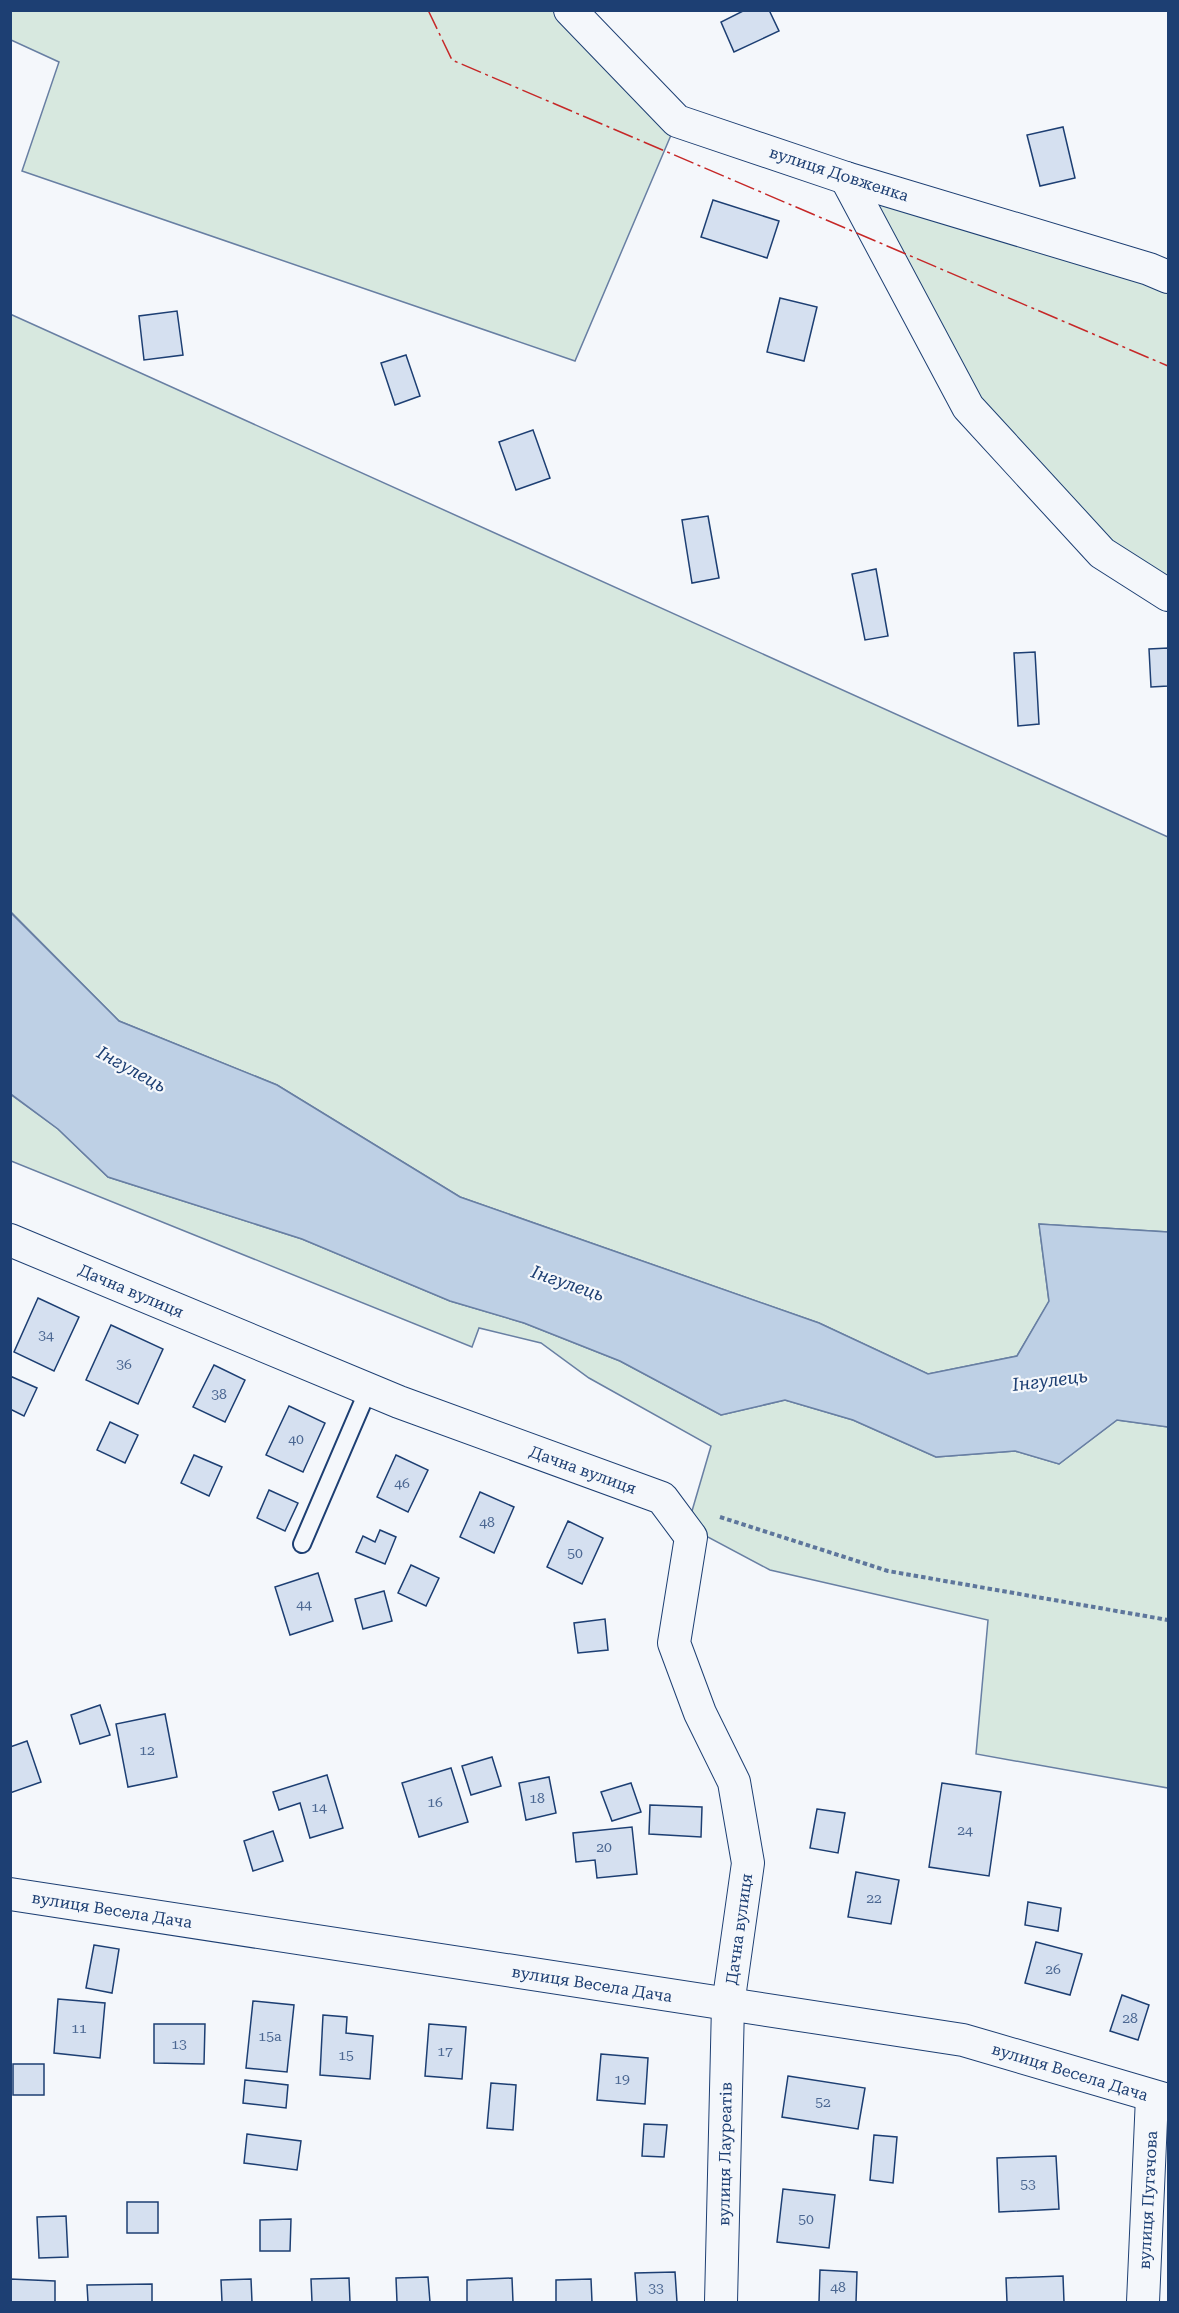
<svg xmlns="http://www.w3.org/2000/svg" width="1179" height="2313" font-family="'Roboto Serif',serif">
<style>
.green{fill:#d7e8df;stroke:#687fa3;stroke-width:1.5}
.water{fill:#bed0e5;stroke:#687fa3;stroke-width:1.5}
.building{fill:#d5e0f0;stroke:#1d3f73;stroke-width:1.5}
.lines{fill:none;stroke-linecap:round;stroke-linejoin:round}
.lane-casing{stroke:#1d3f73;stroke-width:20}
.street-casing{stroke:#1d3f73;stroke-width:34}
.path{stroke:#5e769c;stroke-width:4;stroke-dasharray:4.5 3;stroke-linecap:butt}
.lane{stroke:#f4f7fb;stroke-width:16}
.street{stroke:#f4f7fb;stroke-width:32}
.power{stroke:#c62828;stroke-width:1.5;stroke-dasharray:21 4.5 3 4.5;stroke-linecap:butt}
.labels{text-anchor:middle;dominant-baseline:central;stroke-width:4.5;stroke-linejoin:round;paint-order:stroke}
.number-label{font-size:14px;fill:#4b6792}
.street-label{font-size:16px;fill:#1d3f73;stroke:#f4f7fb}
.water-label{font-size:18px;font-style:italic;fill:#1d3f73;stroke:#f4f7fb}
</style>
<rect width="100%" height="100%" fill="#f4f7fb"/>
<g class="green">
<polygon points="11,11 570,11 677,121 575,361 22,171 59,62 11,40"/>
<polygon points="846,178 1168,277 1168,595 968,407"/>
<polygon points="10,314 1168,837 1168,1232 1039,1224 1049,1302 1017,1356 928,1374 819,1323 460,1197 277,1085 119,1021 11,912"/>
<polygon points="10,1094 58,1129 108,1177 302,1239 450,1301 524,1323 620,1361 721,1415 785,1400 853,1420 936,1457 1015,1451 1059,1464 1117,1420 1168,1427 1168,1788 976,1754 988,1620 770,1570 704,1535 692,1511 711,1446 589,1378 541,1343 479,1328 472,1347 11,1161"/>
</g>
<polygon class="water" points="10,912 119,1021 277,1085 460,1197 819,1323 928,1374 1017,1356 1049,1301 1039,1224 1168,1232 1168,1427 1117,1420 1059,1464 1015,1451 936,1457 853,1420 785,1400 721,1415 620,1361 524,1323 450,1301 302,1239 108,1177 58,1129 11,1094"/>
<g class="building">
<polygon points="745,10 769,10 779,31 734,52 721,22"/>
<polygon points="1063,127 1075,178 1040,186 1027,135"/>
<polygon points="713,200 779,221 767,258 701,237"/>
<polygon points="780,298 817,307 804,361 767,352"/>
<polygon points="177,311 183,355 144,360 139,316"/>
<polygon points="406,355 420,396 395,405 381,363"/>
<polygon points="533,430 550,478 516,490 499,442"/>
<polygon points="708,516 719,578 692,583 682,520"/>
<polygon points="876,569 888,636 865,640 852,574"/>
<polygon points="1168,648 1168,686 1151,687 1149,649"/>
<polygon points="1035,652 1039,724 1018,726 1014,653"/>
<polygon points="38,1298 79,1317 54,1371 14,1352"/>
<polygon points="111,1325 163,1349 138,1404 86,1380"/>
<polygon points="214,1365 245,1380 225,1422 193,1407"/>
<polygon points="10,1376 37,1388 24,1416 10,1409"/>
<polygon points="289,1406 325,1423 303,1472 266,1455"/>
<polygon points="110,1422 138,1435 125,1463 97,1450"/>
<polygon points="194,1455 222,1467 209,1496 181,1483"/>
<polygon points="396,1455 428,1470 408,1512 377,1497"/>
<polygon points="269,1490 298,1503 285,1531 257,1518"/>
<polygon points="480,1492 514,1507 494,1553 460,1537"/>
<polygon points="568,1521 603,1538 582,1584 547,1567"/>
<polygon points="380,1530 396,1537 385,1564 356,1552 363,1536 375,1542"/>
<polygon points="411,1565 439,1578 426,1606 398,1593"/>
<polygon points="318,1573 333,1621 290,1635 275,1587"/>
<polygon points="384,1591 392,1621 363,1629 355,1599"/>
<polygon points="605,1619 608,1650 578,1653 574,1623"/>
<polygon points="100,1705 110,1735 80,1744 71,1715"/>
<polygon points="165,1714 177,1777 128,1787 116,1724"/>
<polygon points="27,1741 41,1782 10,1793 10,1747"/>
<polygon points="492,1757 501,1786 471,1795 462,1766"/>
<polygon points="451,1768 468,1822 419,1837 402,1783"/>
<polygon points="327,1775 343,1828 310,1838 300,1803 279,1810 273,1792"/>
<polygon points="549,1777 556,1813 526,1820 519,1783"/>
<polygon points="631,1783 641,1812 612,1821 601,1792"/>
<polygon points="942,1783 1001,1792 989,1876 929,1867"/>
<polygon points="650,1805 702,1807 701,1837 649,1834"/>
<polygon points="817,1809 845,1813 838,1853 810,1848"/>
<polygon points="632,1827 637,1874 597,1878 595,1860 576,1862 573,1833"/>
<polygon points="273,1831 283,1861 253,1871 244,1841"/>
<polygon points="856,1872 899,1880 891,1924 848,1917"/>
<polygon points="1028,1902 1061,1908 1058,1931 1025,1925"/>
<polygon points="1036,1942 1082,1954 1070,1995 1025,1983"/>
<polygon points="94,1945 119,1949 112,1993 86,1988"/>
<polygon points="1122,1995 1149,2005 1138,2040 1110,2031"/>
<polygon points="58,1999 105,2003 100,2058 54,2053"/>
<polygon points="253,2001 294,2005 287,2072 246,2068"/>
<polygon points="323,2015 347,2017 346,2033 373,2036 370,2079 320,2075"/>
<polygon points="154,2024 205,2024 204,2064 154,2063"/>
<polygon points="429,2024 466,2027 462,2079 425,2076"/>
<polygon points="601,2054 648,2058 645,2104 597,2100"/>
<rect x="13" y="2064" width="31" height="31"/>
<polygon points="788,2076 865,2088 858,2129 782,2117"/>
<polygon points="245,2080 288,2085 286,2108 243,2103"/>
<polygon points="491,2083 516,2085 513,2130 487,2128"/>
<polygon points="644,2124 667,2125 664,2157 642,2156"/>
<polygon points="247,2134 301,2141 297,2170 244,2163"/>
<polygon points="874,2135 897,2137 893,2183 870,2180"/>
<polygon points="1056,2156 1059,2209 999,2212 997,2158"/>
<polygon points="783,2189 835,2195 829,2248 777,2242"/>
<rect x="127" y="2202" width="31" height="31"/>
<polygon points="66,2216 68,2257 39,2258 37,2217"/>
<polygon points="291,2219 290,2251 260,2251 260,2220"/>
<polygon points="820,2270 857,2272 856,2302 819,2302"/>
<polygon points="675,2272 677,2302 637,2302 635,2273"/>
<polygon points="1063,2276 1064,2302 1007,2302 1006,2278"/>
<polygon points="428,2277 430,2302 397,2302 396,2278"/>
<polygon points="349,2278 350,2302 312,2302 311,2279"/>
<polygon points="512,2278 513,2302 467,2302 467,2280"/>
<polygon points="10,2279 55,2281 55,2302 10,2302"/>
<polygon points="251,2279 252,2302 222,2302 221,2280"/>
<polygon points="591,2279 592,2302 556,2302 556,2280"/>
<polygon points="152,2284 152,2302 88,2302 87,2285"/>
</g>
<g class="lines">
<defs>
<polyline id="lane" points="302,1544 368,1390"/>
<g id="street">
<polyline points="570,10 677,121 846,178 1149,269 1168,277"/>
<polyline points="846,178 968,407 1102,553 1168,595"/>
<polyline points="10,1240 399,1402 662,1498 691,1537 674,1643 700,1713 734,1782 748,1863 728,2005 721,2302"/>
<polyline points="10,1894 963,2040 1168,2100"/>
<polyline points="1143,2302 1152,2097"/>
</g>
</defs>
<use href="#lane" class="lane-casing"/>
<use href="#street" class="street-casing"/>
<polyline class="path" points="720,1517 888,1571 1168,1620"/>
<use href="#lane" class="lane"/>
<use href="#street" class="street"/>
<polyline class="power" points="428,10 452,60 1168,366"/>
</g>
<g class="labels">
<g class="number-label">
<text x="46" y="1335">34</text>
<text x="124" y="1364">36</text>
<text x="219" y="1394">38</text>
<text x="296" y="1439">40</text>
<text x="402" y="1483">46</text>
<text x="487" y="1522">48</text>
<text x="575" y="1553">50</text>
<text x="304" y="1604">44</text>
<text x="147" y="1750">12</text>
<text x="537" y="1798">18</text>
<text x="435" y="1802">16</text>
<text x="319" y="1807">14</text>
<text x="965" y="1830">24</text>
<text x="604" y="1847">20</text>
<text x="874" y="1898">22</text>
<text x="1053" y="1969">26</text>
<text x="1130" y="2018">28</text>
<text x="79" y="2028">11</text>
<text x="270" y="2036">15а</text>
<text x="179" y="2044">13</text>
<text x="445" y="2051">17</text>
<text x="346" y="2055">15</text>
<text x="622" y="2079">19</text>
<text x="823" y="2102">52</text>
<text x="1028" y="2184">53</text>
<text x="806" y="2219">50</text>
<text x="838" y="2287">48</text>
<text x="656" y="2288">33</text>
</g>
<g class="street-label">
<text transform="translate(839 174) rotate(18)">вулиця Довженка</text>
<text transform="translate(131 1291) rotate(23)">Дачна вулиця</text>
<text transform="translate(583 1470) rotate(20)">Дачна вулиця</text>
<text transform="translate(112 1910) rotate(9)">вулиця Весела Дача</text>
<text transform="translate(739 1929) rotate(-82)">Дачна вулиця</text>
<text transform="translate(592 1984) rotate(9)">вулиця Весела Дача</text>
<text transform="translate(1070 2072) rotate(17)">вулиця Весела Дача</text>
<text transform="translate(725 2154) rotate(-89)">вулиця Лауреатів</text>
<text transform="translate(1148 2200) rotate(-87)">вулиця Пугачова</text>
</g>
<g class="water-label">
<text transform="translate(132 1069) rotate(29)">Інгулець</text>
<text transform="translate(568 1283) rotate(19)">Інгулець</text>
<text transform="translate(1050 1380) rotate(-7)">Інгулець</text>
</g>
</g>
<rect width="1179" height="2313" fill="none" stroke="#1d3f73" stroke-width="24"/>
</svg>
